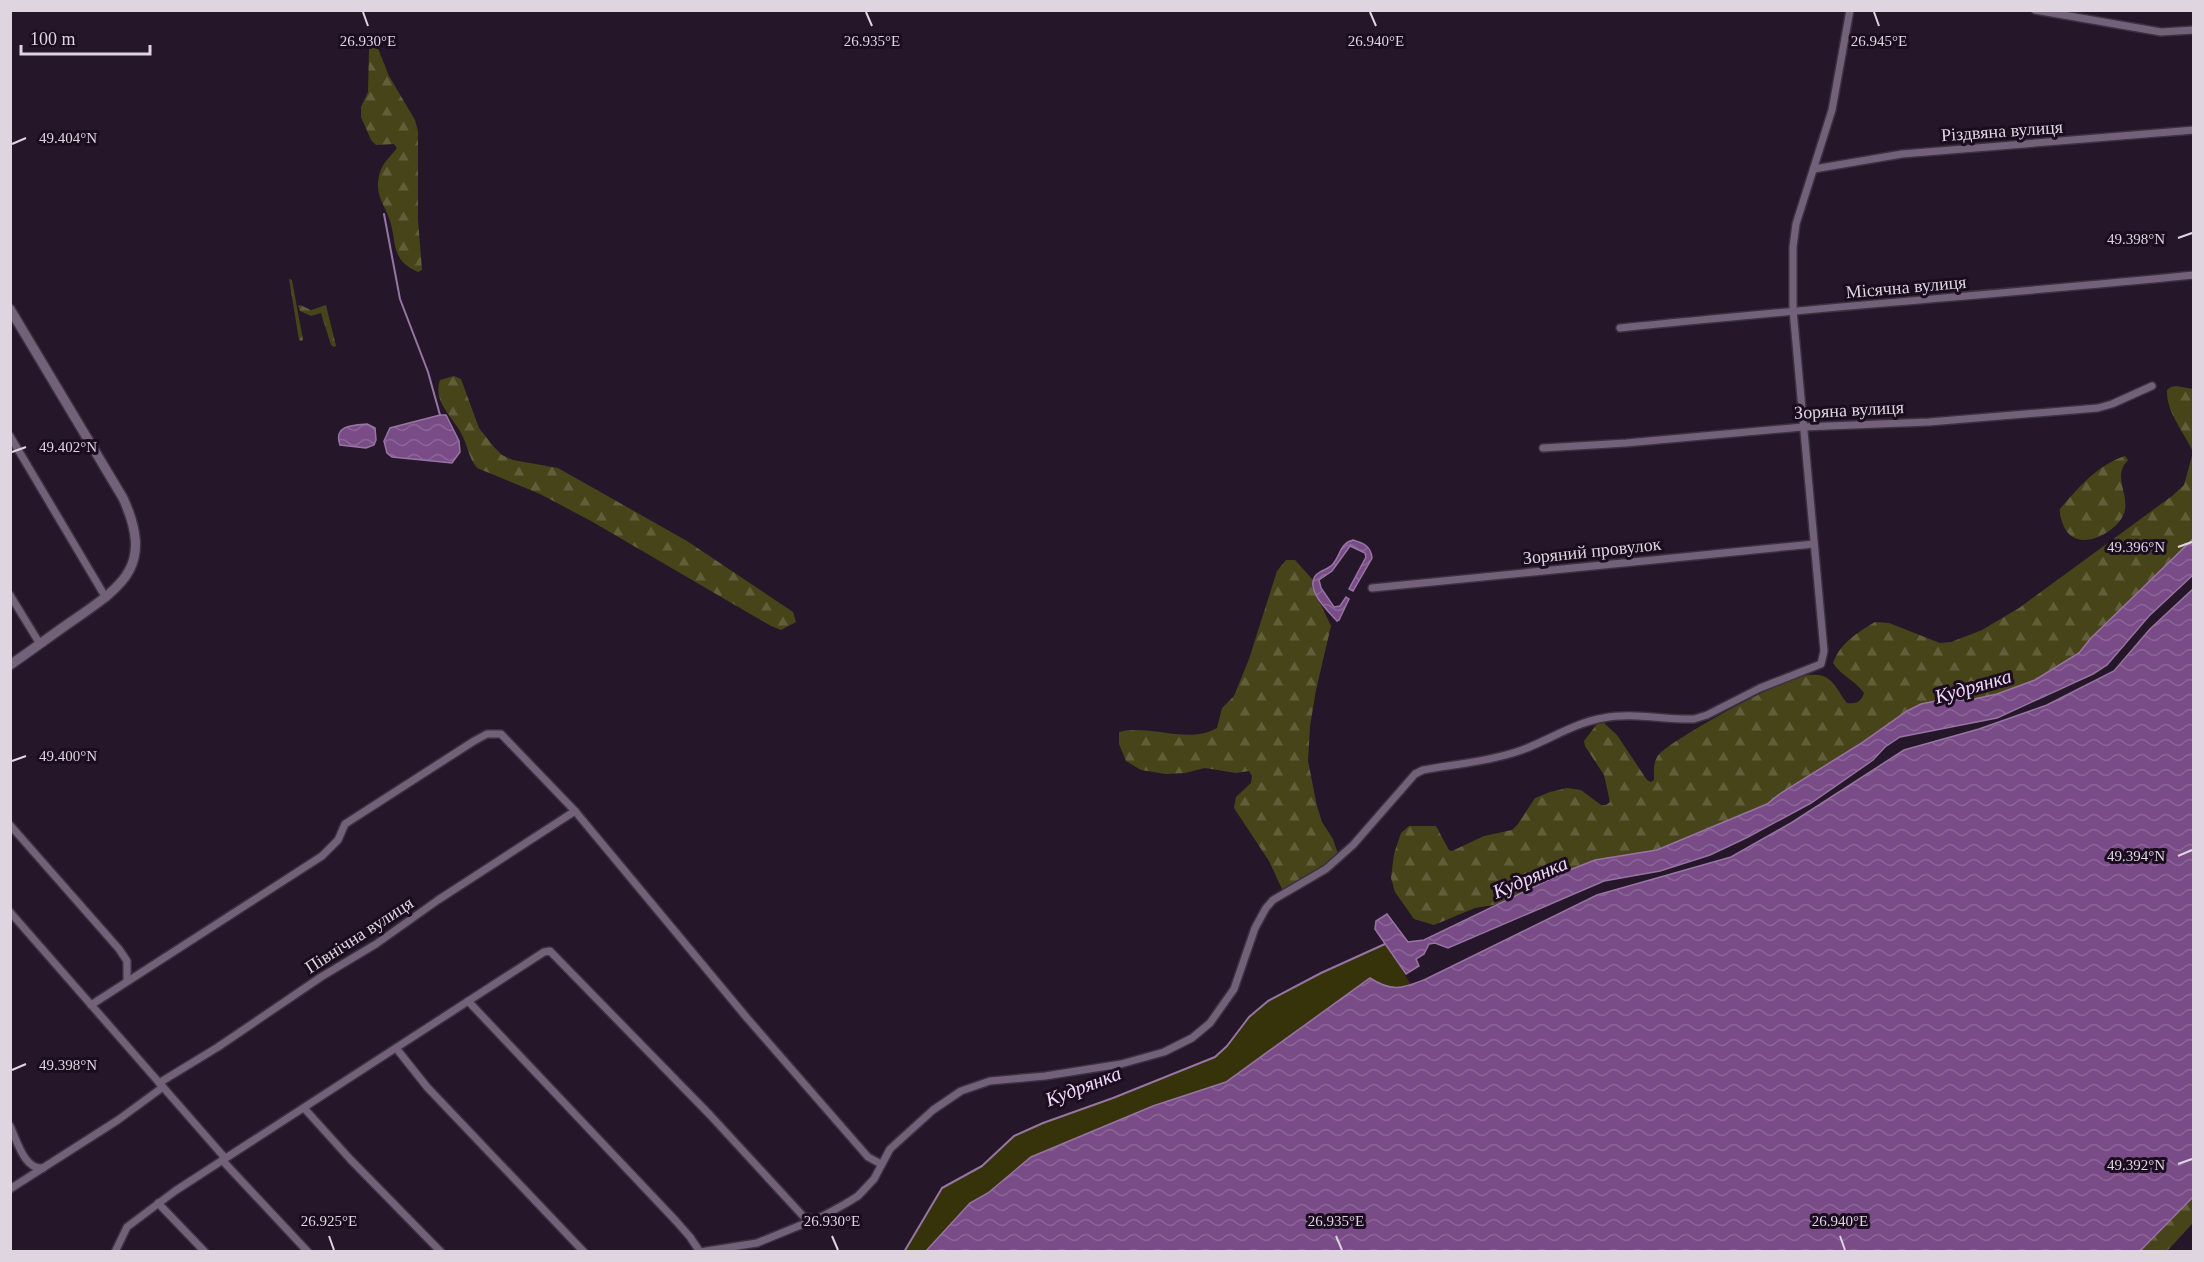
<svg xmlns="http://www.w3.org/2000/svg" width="2204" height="1262" font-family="'Times New Roman',serif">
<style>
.grass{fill:#36330a}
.forest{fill:url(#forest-firs)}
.water{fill:url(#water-waves);stroke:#9775a2;stroke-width:1.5}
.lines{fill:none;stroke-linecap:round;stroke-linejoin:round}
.stream{stroke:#9775a2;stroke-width:2}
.minor-casing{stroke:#3b313f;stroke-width:10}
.tertiary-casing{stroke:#3b313f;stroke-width:12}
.minor{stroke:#726178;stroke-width:7}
.tertiary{stroke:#726178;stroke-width:9}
.ticks{fill:none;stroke:#ded5e1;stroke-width:2}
.labels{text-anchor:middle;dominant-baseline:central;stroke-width:6;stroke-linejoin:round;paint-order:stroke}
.street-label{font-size:18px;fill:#ded5e1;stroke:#1b0d1f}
.water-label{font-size:20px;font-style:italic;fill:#f1d7f9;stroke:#1b0d1f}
.ticks-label{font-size:15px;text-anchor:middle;fill:#ded5e1;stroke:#1b0d1f;stroke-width:6;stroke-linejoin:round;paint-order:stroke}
</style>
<defs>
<pattern id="forest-firs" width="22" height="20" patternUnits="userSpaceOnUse" patternTransform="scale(1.5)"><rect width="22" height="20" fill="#484419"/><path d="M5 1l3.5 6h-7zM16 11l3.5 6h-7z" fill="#625e3a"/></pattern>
<pattern id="water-waves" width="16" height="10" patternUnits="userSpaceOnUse" patternTransform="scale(1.5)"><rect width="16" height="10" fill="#794c87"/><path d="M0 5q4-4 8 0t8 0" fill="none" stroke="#8c6598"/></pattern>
</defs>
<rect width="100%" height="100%" fill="#251729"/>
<path class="grass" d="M1386 944 1411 985C1396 991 1384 987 1370 978L1226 1082 1153 1106 1031 1157 988 1193 970 1203 926 1251 904 1252 942 1188 982 1166 1014 1136 1043 1123 1113 1098 1215 1057 1227 1046 1249 1017 1268 1001 1321 973Z"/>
<g class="forest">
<path d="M374 45 377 46 389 76 415 120 418 131V220L422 270 418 272C389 259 398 243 389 218 385 206 377 197 378 183 380 164 387 161 397 148L394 144 376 145 371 140 361 117V107L368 92 369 49Z"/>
<polygon points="289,279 292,280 303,340 301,341 299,340"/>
<polygon points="300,305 311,310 326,305 336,346 334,347 331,345 321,313 311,316 300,311 298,306"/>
<path d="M454 376 461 379 479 428 494 447 502 455 513 460 558 468 687 541 793 612 796 622 781 630 771 626 591 521 540 494 477 468C469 458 468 448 463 437 455 418 432 403 440 380Z"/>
<path d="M2176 386 2193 389V539L2091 638 2079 653 2035 680 1997 694 1970 700H1941L1883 729 1781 793 1767 804 1657 850 1595 860 1500 904 1475 908 1434 925 1414 919 1395 892 1391 878 1394 854 1401 833 1409 826H1436L1449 850 1452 851 1484 836 1512 830 1518 824 1535 798 1550 792 1567 788 1581 790 1601 805H1606L1610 802 1604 775 1585 746 1584 741 1597 724 1604 723 1617 735 1647 780 1651 782 1654 780C1654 772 1653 764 1657 757 1666 742 1771 686 1792 679 1801 676 1813 673 1823 676 1835 680 1839 694 1847 703 1857 704 1861 702 1864 693 1855 680 1841 676 1833 663 1841 642 1857 633 1875 622L1889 623 1940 643 1951 642 1982 630 2019 608 2172 496 2184 485 2193 452C2184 432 2166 412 2167 390L2171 387Z"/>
<path d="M2125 456 2128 460C2127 462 2124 464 2123 467 2115 484 2135 503 2119 522 2106 537 2076 551 2064 527 2062 521 2059 515 2060 509 2078 488 2097 465 2125 456Z"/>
<path d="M1286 560H1295L1313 580 1312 586 1331 626 1316 690 1310 726 1308 761 1317 806 1322 822 1333 839 1338 854V861L1330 870 1301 887 1287 891 1282 889 1269 861 1234 808 1236 797 1251 783 1252 776 1249 771 1236 773 1205 768 1185 773 1166 774 1141 770 1126 761 1119 744V732C1151 724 1187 745 1217 728L1222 708 1234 696 1249 659 1277 571Z"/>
<polygon points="2193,1197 2193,1223 2167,1251 2140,1252"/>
</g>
<g class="water">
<polygon points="440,415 446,415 459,441 460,452 452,463 392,457 387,453 384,441 390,428"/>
<path d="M367 424 375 428 376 440 374 445 366 448 340 445C333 425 353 425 367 424Z"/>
<polygon points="2193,539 2193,575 2149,616 2107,665 2093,674 1997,718 1900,737 1885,747 1873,760 1811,803 1748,837 1710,855 1660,871 1604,881 1448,948 1435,943 1429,944 1424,954 1416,959 1419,966 1406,974 1375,929 1376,921 1387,914 1408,942 1424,940 1567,871 1595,860 1657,850 1767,804 1781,793 1860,744 1907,711 1921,704 1941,700 1970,700 1997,694 2035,680 2079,653 2091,638"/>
<path d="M1353 540C1363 543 1371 546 1372 558L1353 591 1349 589 1366 557 1365 553 1350 546 1332 571 1319 580 1321 588 1334 607 1340 606 1346 597 1349 599 1339 620 1337 621C1328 611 1303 588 1317 574 1322 570 1329 569 1333 564 1341 555 1339 544 1353 540Z"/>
<path d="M2193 589V1197L2140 1251H926L970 1203 988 1193 1031 1157 1153 1106 1226 1082 1370 978C1393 993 1403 988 1426 979L1597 895 1731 857 1791 823 1904 750 1979 729 2047 705 2114 671 2150 629Z"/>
</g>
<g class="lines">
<g class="stream">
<polyline points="384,214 400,299 428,372 440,415"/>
<polyline points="904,1252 942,1188 982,1166 1014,1136 1043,1123 1113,1098 1215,1057 1227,1046 1249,1017 1268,1001 1321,973 1385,944"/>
</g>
<defs>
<g id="minor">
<polyline points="2035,10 2161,32 2194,30"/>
<polyline points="1814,169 1902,154 2194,130"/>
<path d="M1620 328C1811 308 2002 294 2194 275"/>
<polyline points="10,436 106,598"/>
<polyline points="1543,448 1626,443 1803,427 1929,422 2098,408 2112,404 2152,386"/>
<polyline points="1372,588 1814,544"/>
<polyline points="10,595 40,644"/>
<polyline points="10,825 119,949 127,961 127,981"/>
<polyline points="10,912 225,1158"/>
<polyline points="468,1001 676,1221 690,1237 700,1252"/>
<polyline points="91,1005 322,856 338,840 345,824 474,741 487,734 501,734 575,811 747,1018 868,1157 881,1164"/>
<polyline points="396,1048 427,1087 584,1252"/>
<polyline points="159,1083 218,1047 321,977 376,944 438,900 575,811"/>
<polyline points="304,1108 350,1159 441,1252"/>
<path d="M10 1126C17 1140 24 1170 43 1168"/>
<polyline points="222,1160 308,1252"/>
<polyline points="10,1189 118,1120 163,1087"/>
<polyline points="158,1203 205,1252"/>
<polyline points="115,1252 127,1227 175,1191 493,985 544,952 550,951 710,1115 803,1216 813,1219"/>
<path d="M700 1252 757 1243 823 1216 845 1204 858 1196 874 1179 890 1149 933 1110 961 1091 990 1081 1045 1076 1121 1064 1164 1052 1192 1038 1210 1023 1234 989 1255 928 1266 908 1273 900 1326 869 1353 845 1415 774 1423 770C1456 764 1491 761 1522 750 1549 740 1574 723 1603 718 1633 712 1664 720 1694 719L1707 715 1760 688 1821 664 1824 651 1793 310V247L1796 224 1832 110 1850 10"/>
</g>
<path id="tertiary" d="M10 309 123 498C153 564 126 584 75 619 53 634 32 650 10 665"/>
</defs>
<use href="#minor" class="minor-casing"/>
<use href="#tertiary" class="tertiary-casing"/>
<use href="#minor" class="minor"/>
<use href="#tertiary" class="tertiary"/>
</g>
<path class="ticks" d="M363 12 368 26M866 12 872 26M1370 12 1376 26M1874 12 1879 26M12 144 26 138M2178 238 2192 233M12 452 26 447M2178 547 2192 542M12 761 26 756M2178 856 2192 850M12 1070 26 1064M2178 1164 2192 1159M329 1236 334 1250M832 1236 838 1250M1336 1236 1342 1250M1840 1236 1845 1250"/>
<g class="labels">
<g class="street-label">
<text transform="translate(2002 131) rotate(-4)">Різдвяна вулиця</text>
<text transform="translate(1906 287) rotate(-5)">Місячна вулиця</text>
<text transform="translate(1849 410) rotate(-3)">Зоряна вулиця</text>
<text transform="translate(1592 551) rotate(-6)">Зоряний провулок</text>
<text transform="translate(359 935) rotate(-33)">Північна вулиця</text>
</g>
<g class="water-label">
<text transform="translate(1973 686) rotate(-16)">Кудрянка</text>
<text transform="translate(1530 877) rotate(-23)">Кудрянка</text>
<text transform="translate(1083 1086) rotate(-21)">Кудрянка</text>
</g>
</g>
<g class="ticks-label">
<text x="1879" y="46">26.945°E</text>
<text x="368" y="46">26.930°E</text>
<text x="872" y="46">26.935°E</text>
<text x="1376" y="46">26.940°E</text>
<text x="68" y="143">49.404°N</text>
<text x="2136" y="244">49.398°N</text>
<text x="68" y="452">49.402°N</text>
<text x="2136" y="552">49.396°N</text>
<text x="68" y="761">49.400°N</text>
<text x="2136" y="861">49.394°N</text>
<text x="68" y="1070">49.398°N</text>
<text x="2136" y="1170">49.392°N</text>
<text x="329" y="1226">26.925°E</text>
<text x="832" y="1226">26.930°E</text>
<text x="1336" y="1226">26.935°E</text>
<text x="1840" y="1226">26.940°E</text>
</g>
<rect width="2204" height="1262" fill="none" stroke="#ded5e1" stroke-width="24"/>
<path d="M21 45v9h129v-9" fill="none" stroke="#ded5e1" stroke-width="3"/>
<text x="30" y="45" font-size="18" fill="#ded5e1" stroke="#1b0d1f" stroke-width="4.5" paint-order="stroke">100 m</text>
</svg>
